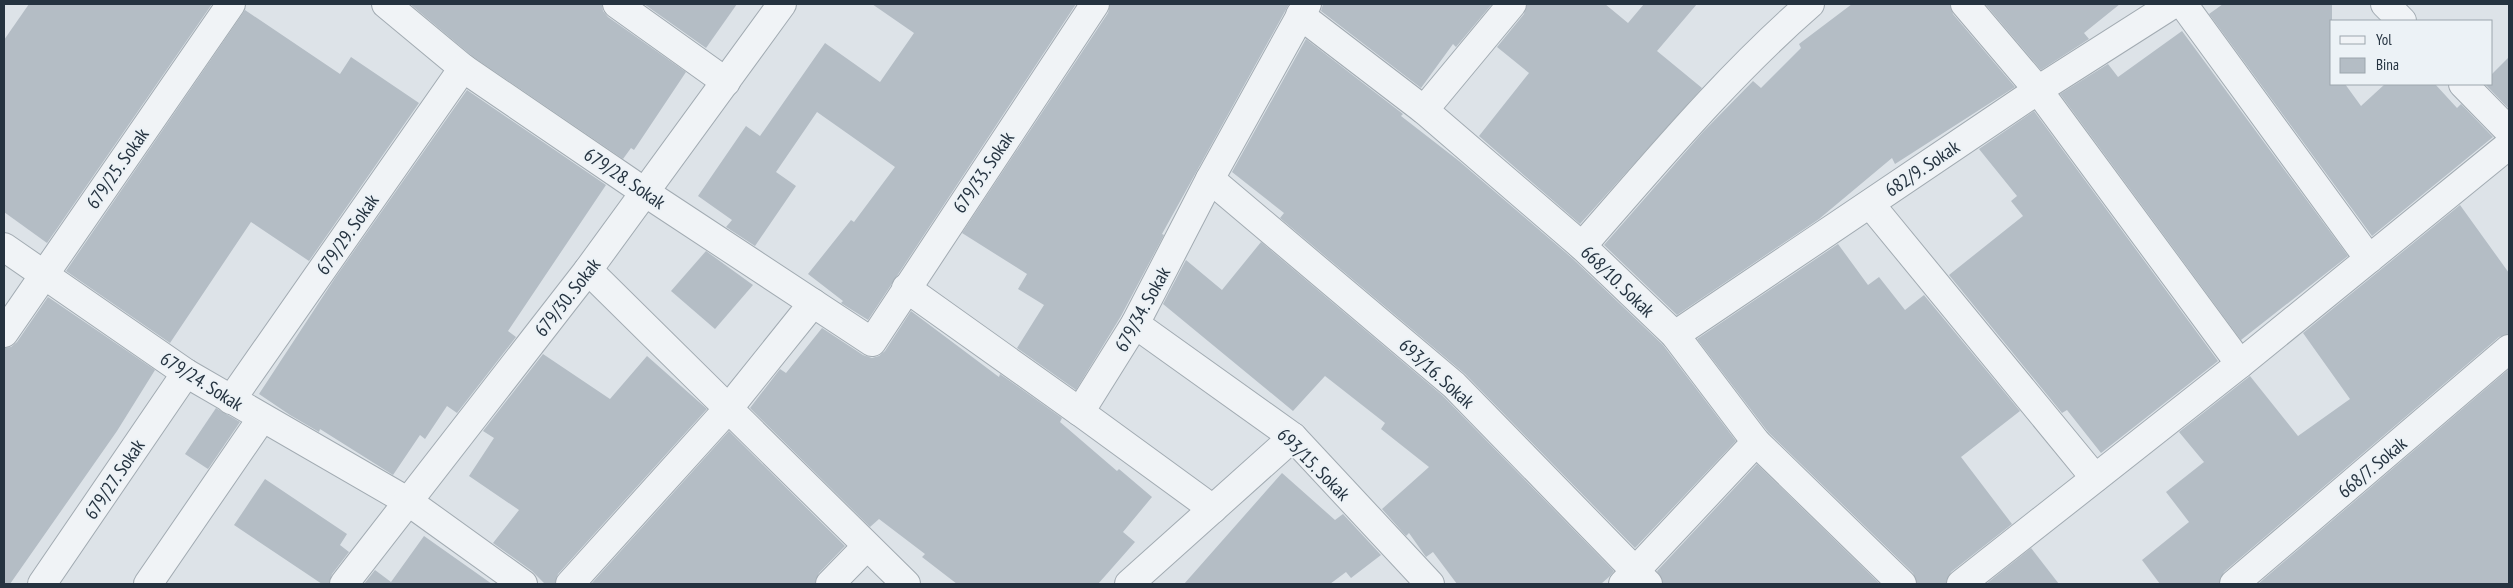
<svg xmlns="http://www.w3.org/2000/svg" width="2513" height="588" font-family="'PT Sans Narrow',sans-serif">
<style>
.building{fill:#b4bdc5}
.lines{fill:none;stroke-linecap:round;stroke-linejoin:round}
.minor-casing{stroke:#a2abb2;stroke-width:30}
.minor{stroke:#f0f3f6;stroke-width:28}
.labels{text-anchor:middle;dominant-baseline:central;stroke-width:4;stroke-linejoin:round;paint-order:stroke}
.street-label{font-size:19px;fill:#253340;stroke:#ecf2f6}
</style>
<rect width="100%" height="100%" fill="#dde3e8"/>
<g class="building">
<polygon points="29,4 212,4 47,243 4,212 4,40"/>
<polygon points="410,4 602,4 603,11 608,17 686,72 634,150 631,148 623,159 472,56"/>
<polygon points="644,4 737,4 706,48"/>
<polygon points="872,4 1076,4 868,320 841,303 843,301 808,274 851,220 854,222 895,167 817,112 776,172 796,186 755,246 726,227 732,220 698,196 746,126 760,136 825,43 880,82 914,33"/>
<polygon points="1110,4 1289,4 1162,234 1164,235 1121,316 1076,390 1017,348 1044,305 1018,289 1027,274 962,233 1108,13"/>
<polygon points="1323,4 1492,4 1456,47 1453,44 1421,88 1321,11"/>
<polygon points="1527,4 1605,4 1628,23 1644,4 1697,4 1657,51 1702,88 1580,224 1479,136 1529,73 1497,47 1524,14"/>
<polygon points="1852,4 1950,4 1953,14 2015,87 1895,164 1892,158 1819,219 1677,315 1604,245 1703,132 1753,81 1761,88 1801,48 1799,44"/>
<polygon points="1985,4 2120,4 2084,33 2089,39 2041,70"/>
<polygon points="2223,4 2332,4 2332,84 2345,84 2361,106 2385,84 2435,84 2457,108 2461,104 2493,137 2372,236 2209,14"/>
<polygon points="245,10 340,74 351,57 419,103 309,261 251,222 170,343 66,271"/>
<polygon points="2182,31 2348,256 2241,340 2060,94 2108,64 2118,77"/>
<polygon points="1306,39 1403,114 1401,116 1459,161 1572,258 1663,345 1736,441 1635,548 1465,374 1280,218 1284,213 1232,172"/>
<polygon points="2509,57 2509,109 2485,84 2492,84 2492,74"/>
<polygon points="467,90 606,185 508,331 516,337 457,413 447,406 425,439 420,435 393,475 320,429 319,432 290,415 259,394 335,278"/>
<polygon points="2034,111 2218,361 2101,453 2067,410 2062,413 1949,275 2023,216 2011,201 2017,196 1979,149"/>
<polygon points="2460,205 2509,273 2509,334 2499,337 2224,572 2219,584 2160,584 2142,560 2189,522 2166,492 2204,462 2179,432 2250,376 2298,436 2350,399 2303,333"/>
<polygon points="1261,242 1443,396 1614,571 1610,576 1601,584 1457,584 1433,552 1426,557 1409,533 1406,536 1382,509 1429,467 1381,429 1385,423 1325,376 1293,411 1163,304 1186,260 1222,290"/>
<polygon points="1838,244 1868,285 1879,277 1905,310 1924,295 2020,411 1961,457 2012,524 1951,572 1946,584 1917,584 1913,573 1768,432 1697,339"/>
<polygon points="706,251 753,285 715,329 671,291"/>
<polygon points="48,297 155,370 117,431 10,584 4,584 4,348 11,347 17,342"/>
<polygon points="911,311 999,377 1000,374 1062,418 1060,422 1117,471 1119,469 1152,497 1123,532 1135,542 1098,584 957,584 922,557 925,554 879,519 870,527 750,408 780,369 786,373 822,328 863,355 872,358 879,356 885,351"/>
<polygon points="543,354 610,399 647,356 707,409 558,574 555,584 545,584 532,571 493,543 519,510 469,476 494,438 483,431"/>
<polygon points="2509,369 2509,584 2258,584"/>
<polygon points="216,408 240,422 208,469 185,454"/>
<polygon points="729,431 845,546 819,573 815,584 591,584"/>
<polygon points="1757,464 1880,584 1663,584 1657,571"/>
<polygon points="1282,473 1335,520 1343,514 1381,555 1351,578 1346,572 1330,584 1184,584"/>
<polygon points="265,479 347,534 340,545 349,552 332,574 329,584 322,584 234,525"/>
<polygon points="424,536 492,584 364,584 375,570 391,582"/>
<polygon points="2031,548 2059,584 1986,584"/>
</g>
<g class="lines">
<defs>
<g id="minor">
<polyline points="386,4 463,68 646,193 872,342 1095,4"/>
<polyline points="617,4 726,82"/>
<polyline points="1965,4 2038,90 2240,364"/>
<polyline points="2183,4 2369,259"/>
<polyline points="2385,4 2402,21"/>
<polyline points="1300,15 1424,110 1582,246 1675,335 1756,442 1902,584"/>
<polyline points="2463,84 2509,131"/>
<polyline points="1424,110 1512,4"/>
<polyline points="1210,179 1454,385 1648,584"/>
<polyline points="1870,204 2095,478"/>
<path d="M1582 246C1655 163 1726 77 1810 4"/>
<polyline points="4,247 186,373 409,502 523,584"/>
<polyline points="588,270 906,584"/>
<polyline points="906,288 1080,412 1135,324 1210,179 1307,4"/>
<polyline points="1135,324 1293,437 1430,584"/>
<polyline points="4,333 231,4"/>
<polyline points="1675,335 2038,90 2173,4"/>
<polyline points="231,400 463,68"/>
<polyline points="1080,412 1213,509"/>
<polyline points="42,584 186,373"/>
<polyline points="148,584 262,418"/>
<polyline points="344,584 588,270 782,4"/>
<polyline points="570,584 728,409 813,303"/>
<polyline points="830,584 866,547"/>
<polyline points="1129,584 1293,437"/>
<polyline points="1623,584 1756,442"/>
<polyline points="1961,584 2240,364 2509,145"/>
<polyline points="2234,584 2509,349"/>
</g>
</defs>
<use href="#minor" class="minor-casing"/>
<use href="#minor" class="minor"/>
</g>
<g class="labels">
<g class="street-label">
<text transform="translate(117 168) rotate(-55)">679/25. Sokak</text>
<text transform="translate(1922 168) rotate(-34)">682/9. Sokak</text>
<text transform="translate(983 172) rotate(-56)">679/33. Sokak</text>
<text transform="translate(625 178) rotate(34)">679/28. Sokak</text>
<text transform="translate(347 234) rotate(-55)">679/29. Sokak</text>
<text transform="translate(1618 281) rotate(44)">668/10. Sokak</text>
<text transform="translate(567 297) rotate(-52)">679/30. Sokak</text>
<text transform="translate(1142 309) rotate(-61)">679/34. Sokak</text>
<text transform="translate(1437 373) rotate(42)">693/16. Sokak</text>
<text transform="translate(202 381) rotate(32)">679/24. Sokak</text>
<text transform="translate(1314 464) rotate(45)">693/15. Sokak</text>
<text transform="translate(2372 467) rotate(-40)">668/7. Sokak</text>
<text transform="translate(114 479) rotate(-56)">679/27. Sokak</text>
</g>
</g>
<rect width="2513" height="588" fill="none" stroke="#253340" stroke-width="10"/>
<rect x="2330" y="20" width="162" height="65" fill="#ecf2f6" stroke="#9ca6ad"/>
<rect x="2340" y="36" width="25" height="8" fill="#f0f3f6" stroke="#9ca6ad"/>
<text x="2376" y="45" font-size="15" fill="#253340">Yol</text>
<rect x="2340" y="58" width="25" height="15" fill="#b4bdc5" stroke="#9ca6ad"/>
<text x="2376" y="70" font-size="15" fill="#253340">Bina</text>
</svg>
